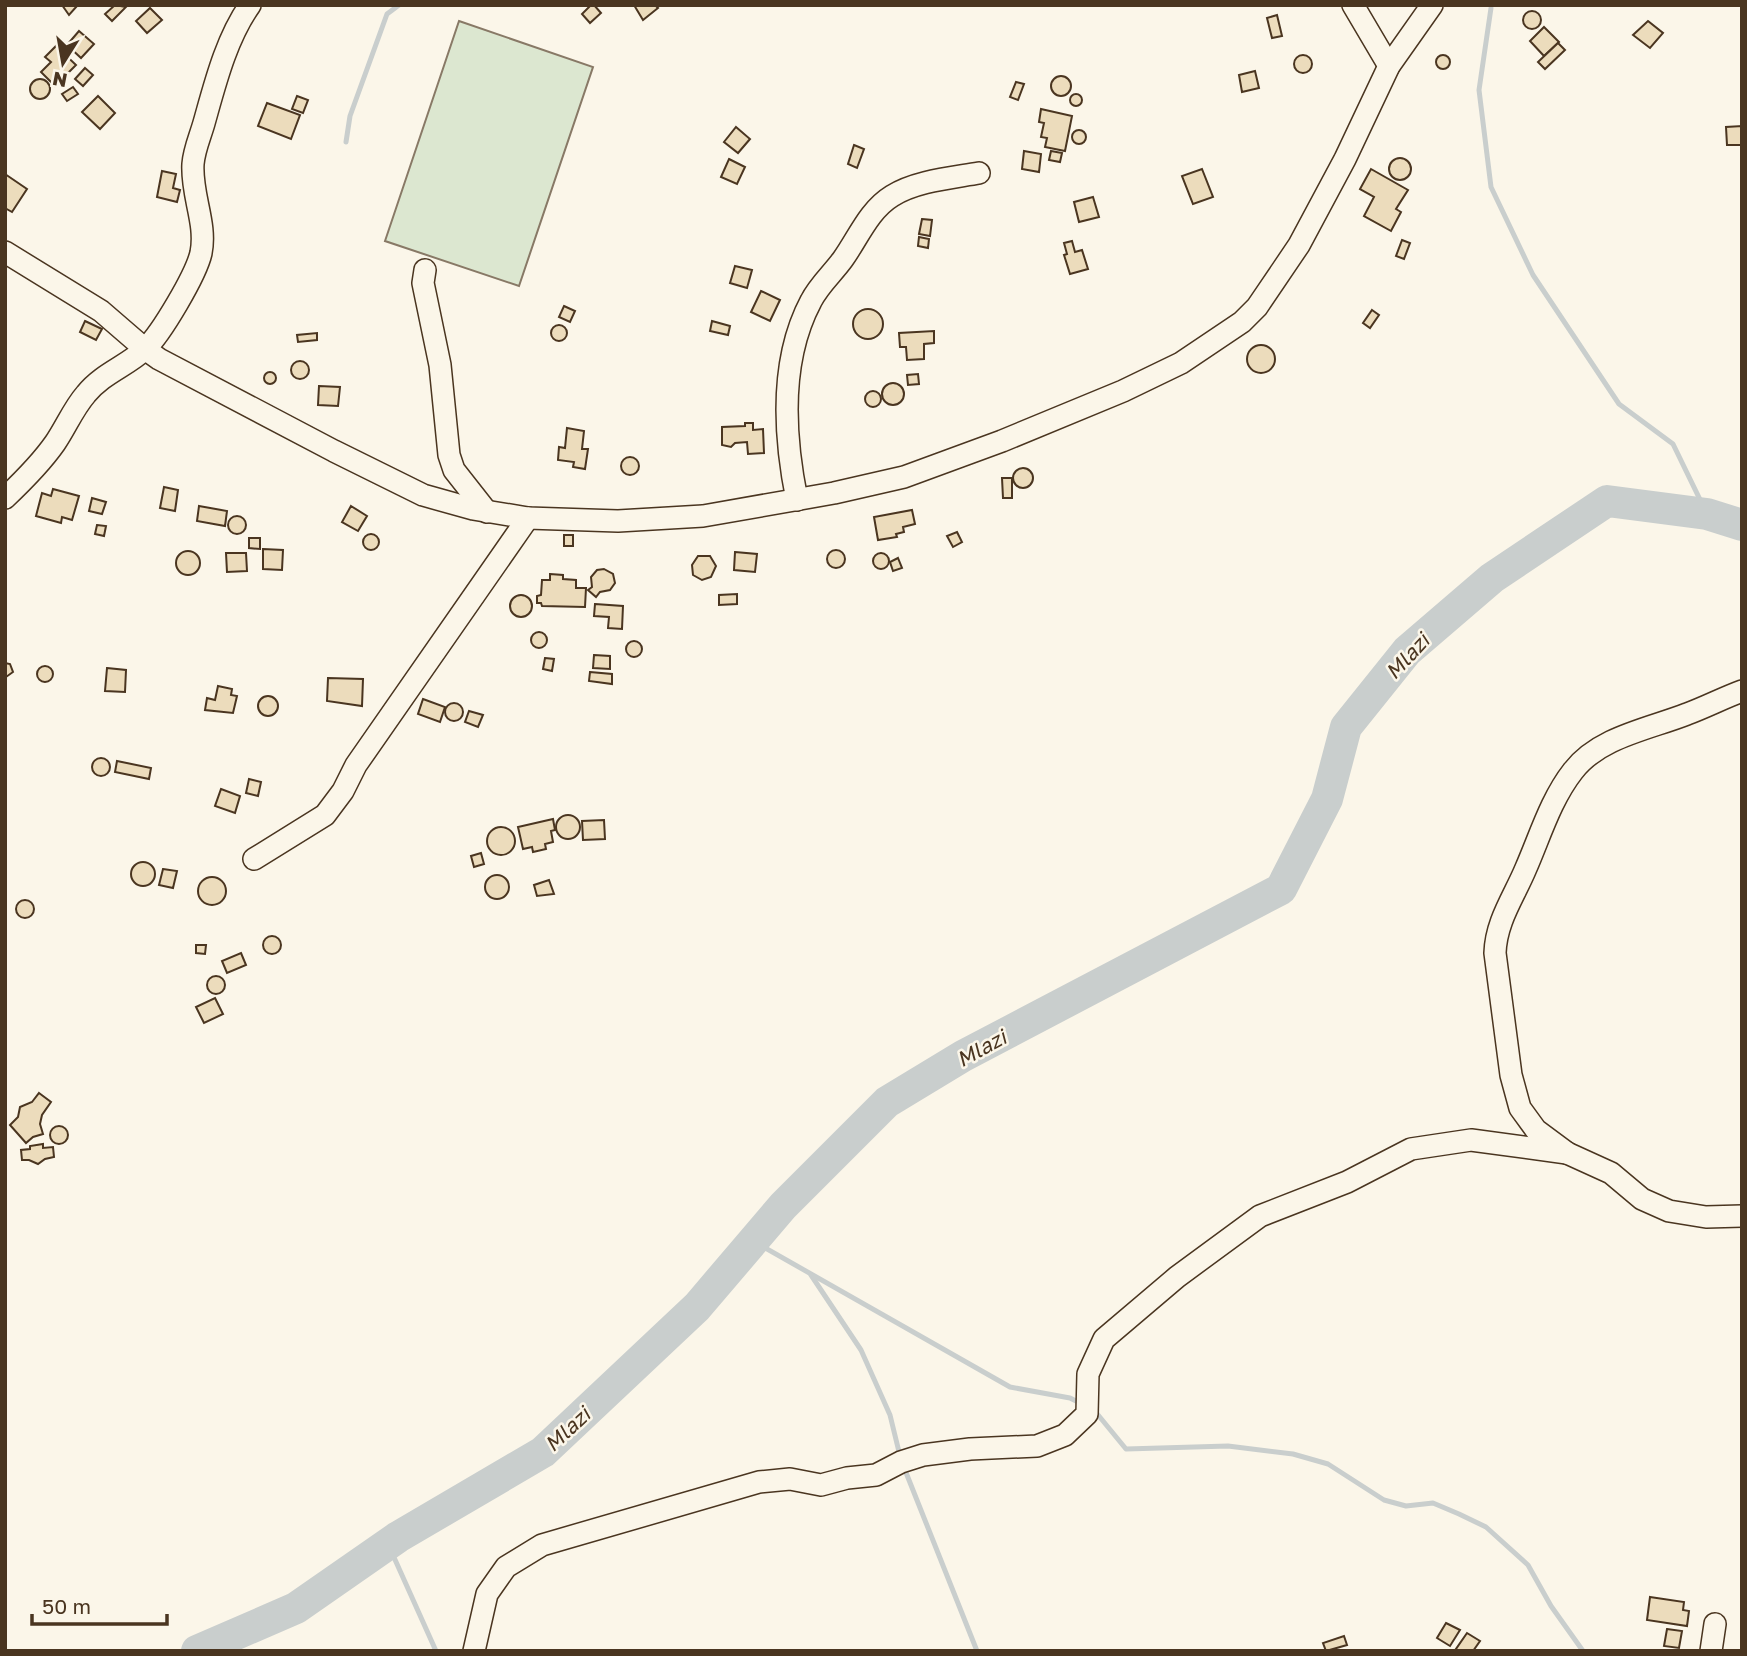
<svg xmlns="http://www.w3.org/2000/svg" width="1747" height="1656" font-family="'Golos Text',sans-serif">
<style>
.green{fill:#dce7d0;stroke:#887966;stroke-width:2}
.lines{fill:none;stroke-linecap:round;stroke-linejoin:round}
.stream{stroke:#c9cecd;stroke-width:5}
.river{stroke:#c9cecd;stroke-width:32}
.building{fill:#ecdcbc;stroke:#4a3520;stroke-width:2}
.minor-casing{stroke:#4a3520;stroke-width:24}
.minor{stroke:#fbf6e9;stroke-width:21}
.labels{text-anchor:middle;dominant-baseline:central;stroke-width:5;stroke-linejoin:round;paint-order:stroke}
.water-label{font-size:21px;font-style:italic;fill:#4a3520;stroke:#fbf6e9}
</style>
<rect width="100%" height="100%" fill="#fbf6e9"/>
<polygon class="green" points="459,21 593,67 519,286 385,241"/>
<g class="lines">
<g class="stream">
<polyline points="1491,8 1479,90 1491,187 1533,275 1619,404 1673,444 1707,514"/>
<polyline points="346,142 350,116 387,14 399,5"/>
<polyline points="753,1241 1010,1387 1070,1398 1082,1404"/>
<polyline points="811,1275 861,1350 890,1415 900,1456"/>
<polyline points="1094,1410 1126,1449 1228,1446 1293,1454 1328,1464 1384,1500 1406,1506 1433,1503 1459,1514 1486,1527 1528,1565 1551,1606 1583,1651"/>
<polyline points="903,1465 977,1651"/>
<polyline points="388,1544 436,1651"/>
</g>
<polyline class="river" points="197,1651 296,1608 398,1537 543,1452 697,1307 783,1206 887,1102 963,1056 1281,889 1327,799 1346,727 1407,651 1492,578 1607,501 1707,514 1742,525"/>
</g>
<g class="building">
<polygon points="62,5 76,5 77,6 69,15"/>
<polygon points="115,5 126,7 112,21 105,14"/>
<polygon points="591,5 594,5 601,13 590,23 582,14"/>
<polygon points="634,5 655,5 658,8 643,20"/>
<polygon points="150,8 162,20 147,33 136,21"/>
<circle cx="1532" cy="20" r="9"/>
<polygon points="1277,15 1282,36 1272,38 1267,18"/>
<polygon points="1648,21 1663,33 1650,48 1633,35"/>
<polygon points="1544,27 1559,42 1544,56 1530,41"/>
<polygon points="79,31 94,44 81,58 67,45"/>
<polygon points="1558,43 1565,50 1545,69 1538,62"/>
<polygon points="56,46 76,65 55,86 41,72 51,62 45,57"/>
<circle cx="1303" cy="64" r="9"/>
<circle cx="1443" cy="62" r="7"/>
<polygon points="85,68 93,75 83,86 75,79"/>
<polygon points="1255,71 1259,88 1242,92 1239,75"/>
<circle cx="1061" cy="86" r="10"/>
<circle cx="40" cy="89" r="10"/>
<polygon points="1016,82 1024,84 1018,100 1010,97"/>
<polygon points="73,87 78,94 67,101 62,94"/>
<circle cx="1076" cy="100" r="6"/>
<polygon points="98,96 115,113 100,129 82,112"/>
<polygon points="297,96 308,100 303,113 292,109"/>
<polygon points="267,103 300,115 291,139 258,126"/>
<polygon points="1041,109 1072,116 1065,151 1045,147 1047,138 1041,137 1044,123 1039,122"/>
<polygon points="1742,126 1742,145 1727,145 1726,127"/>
<polygon points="736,127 750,139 738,153 724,142"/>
<circle cx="1079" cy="137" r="7"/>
<polygon points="854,145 864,149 857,168 848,164"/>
<polygon points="1024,151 1041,154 1039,172 1022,169"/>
<polygon points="1051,151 1062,153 1060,162 1049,160"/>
<circle cx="1400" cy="169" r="11"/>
<polygon points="729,159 745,167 737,184 721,177"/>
<polygon points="1202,169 1213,197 1193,204 1182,176"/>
<polygon points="1371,169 1408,190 1396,209 1401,212 1391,231 1364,216 1374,197 1360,189"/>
<polygon points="162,171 176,174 173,188 180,190 177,202 157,197"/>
<polygon points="5,174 27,189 12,212 5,208"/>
<polygon points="1093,197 1099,217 1079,222 1074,202"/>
<polygon points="922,219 932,220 930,236 919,234"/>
<polygon points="919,237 929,239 928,248 918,246"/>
<polygon points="1402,240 1410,243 1404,259 1396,256"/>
<polygon points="1072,241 1075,252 1082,250 1088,269 1070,274 1064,255 1067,254 1064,243"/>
<polygon points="735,266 752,270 747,288 730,283"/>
<polygon points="761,291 780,300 770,321 751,312"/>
<polygon points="564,306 575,311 570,322 559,317"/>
<circle cx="868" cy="324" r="15"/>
<polygon points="1372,310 1379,315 1370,328 1363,323"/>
<polygon points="85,321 102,329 96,340 80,332"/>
<polygon points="712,321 730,326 728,335 710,331"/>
<circle cx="559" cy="333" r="8"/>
<polygon points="934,331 934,343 924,344 924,359 907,360 906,347 900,347 899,333"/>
<polygon points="317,333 317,340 298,342 297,335"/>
<circle cx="1261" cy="359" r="14"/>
<circle cx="300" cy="370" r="9"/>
<circle cx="270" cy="378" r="6"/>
<polygon points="918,374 919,384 908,385 907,375"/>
<circle cx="893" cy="394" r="11"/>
<polygon points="319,386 340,387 338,406 318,405"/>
<circle cx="873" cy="399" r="8"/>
<polygon points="745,423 753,423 753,430 763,429 764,453 748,454 747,442 735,443 731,447 722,445 722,427 745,426"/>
<polygon points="567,428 584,431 582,449 588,449 585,469 573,467 574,462 558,460 559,447 565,448"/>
<circle cx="630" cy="466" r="9"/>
<circle cx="1023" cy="478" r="10"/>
<polygon points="1002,478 1012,478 1012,498 1003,498"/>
<polygon points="164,487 178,490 175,511 160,508"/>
<polygon points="53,489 79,496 72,520 62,517 61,523 36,516 42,493 51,496"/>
<polygon points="92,498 106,502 102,514 89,511"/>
<polygon points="199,506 227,511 225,526 197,521"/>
<polygon points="351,506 367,516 358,531 342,522"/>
<polygon points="912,510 915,524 903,527 904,532 896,534 897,537 878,540 874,517"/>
<circle cx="237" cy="525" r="9"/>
<polygon points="97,525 106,526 104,536 95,534"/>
<polygon points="957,532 962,542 953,547 947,536"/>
<circle cx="371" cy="542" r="8"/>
<rect x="564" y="535" width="9" height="11"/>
<polygon points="249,538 260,538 260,549 249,548"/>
<polygon points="263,549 283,550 282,570 263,569"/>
<circle cx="836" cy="559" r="9"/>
<circle cx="188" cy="563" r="12"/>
<polygon points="735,552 757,554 755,572 734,570"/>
<polygon points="226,553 246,553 247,571 227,572"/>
<circle cx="881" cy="561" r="8"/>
<polygon points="698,556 710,556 716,566 711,577 702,580 693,575 692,565"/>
<polygon points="898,558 902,568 893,571 890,562"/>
<polygon points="604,569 613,574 615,583 610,590 600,592 596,597 588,590 592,587 591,577 597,570"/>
<polygon points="550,574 563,575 563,579 576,580 576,588 586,588 585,607 542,606 541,603 537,603 537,596 541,595 542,580 550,580"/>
<polygon points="737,594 737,604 719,605 719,595"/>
<circle cx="521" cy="606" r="11"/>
<polygon points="595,604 623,606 622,629 608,628 609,617 594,616"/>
<circle cx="539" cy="640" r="8"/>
<circle cx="634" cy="649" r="8"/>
<polygon points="594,655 610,656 610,669 593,668"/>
<polygon points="545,658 554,659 552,671 543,669"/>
<polygon points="5,663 10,664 13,672 6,677"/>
<circle cx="45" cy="674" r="8"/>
<polygon points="107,668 126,670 125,692 105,691"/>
<polygon points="590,672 612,674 612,684 589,681"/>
<polygon points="328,678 363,679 362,706 327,701"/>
<polygon points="218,686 232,689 231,695 237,696 233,713 205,710 207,698 215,700"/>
<circle cx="268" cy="706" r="10"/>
<polygon points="423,699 445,707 440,722 418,714"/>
<circle cx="454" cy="712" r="9"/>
<polygon points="469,711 483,715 478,727 465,722"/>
<circle cx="101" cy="767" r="9"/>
<polygon points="117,761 151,768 149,779 115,772"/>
<polygon points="249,779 261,782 258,796 246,793"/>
<polygon points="221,789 240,796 235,813 215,806"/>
<circle cx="568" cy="827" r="12"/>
<polygon points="553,819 555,830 551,831 553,842 545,844 546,849 533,852 532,847 523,849 518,827"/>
<polygon points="604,820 605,839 583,840 582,821"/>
<circle cx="501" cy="841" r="14"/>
<polygon points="481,853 484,864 474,867 471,856"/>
<circle cx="143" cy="874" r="12"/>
<polygon points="163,869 177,871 173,888 159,885"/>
<circle cx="497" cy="887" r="12"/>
<circle cx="212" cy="891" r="14"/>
<polygon points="549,880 554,894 537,896 534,885"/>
<circle cx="25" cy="909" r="9"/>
<circle cx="272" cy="945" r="9"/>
<polygon points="196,945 206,945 205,954 196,953"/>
<polygon points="241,953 246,965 227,973 222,961"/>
<circle cx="216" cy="985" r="9"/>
<polygon points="215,998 223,1014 204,1023 196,1007"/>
<polygon points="39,1093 51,1102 42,1115 40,1124 43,1134 33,1137 26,1143 10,1125 18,1117 20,1107 32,1102"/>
<circle cx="59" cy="1135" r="9"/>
<polygon points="43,1144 43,1148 53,1147 54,1157 45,1159 38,1164 29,1160 22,1160 21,1150 30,1149 30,1146"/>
<polygon points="1650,1597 1684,1602 1683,1610 1689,1611 1687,1626 1647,1620"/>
<polygon points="1446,1623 1460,1630 1450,1646 1437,1638"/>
<polygon points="1667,1629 1682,1631 1679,1648 1664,1646"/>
<polygon points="1467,1633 1480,1641 1473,1651 1458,1651 1456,1649"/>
<polygon points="1344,1636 1347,1645 1326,1651 1323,1643"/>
</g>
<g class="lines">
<defs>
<g id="minor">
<polyline points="1353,5 1389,66"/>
<polyline points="5,252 101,311 145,349 159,359 334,451 423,495 473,509 528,518 618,521 703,516 834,493 904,477 1002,441 1123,391 1181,363 1242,322 1257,307 1299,245 1345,159 1389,66 1432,5"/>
<polyline points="425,270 423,283 440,365 449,455 454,470 487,512"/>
<path d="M5 498C23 481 41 463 55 443 66 427 73 409 86 394 103 373 127 366 145 349 161 334 196 275 201 253 207 223 191 195 193 164 194 150 200 137 204 123 215 84 226 39 250 5"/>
<path d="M797 500C784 436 779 361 811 301 819 285 833 273 843 259 858 238 869 210 892 196 916 181 951 178 979 173"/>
<path d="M1742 691C1723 698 1706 707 1687 714 1649 729 1599 737 1573 771 1551 799 1540 836 1526 868 1514 897 1496 921 1495 953L1511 1075 1520 1108 1536 1130 1567 1153 1611 1173 1642 1199 1669 1211 1706 1217 1742 1216"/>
<polyline points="254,859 325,815 343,791 356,765 528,518"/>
<polyline points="474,1651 487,1594 506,1567 542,1545 759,1482 790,1479 821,1485 847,1478 876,1475 901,1462 923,1455 970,1449 1037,1446 1065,1435 1087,1414 1088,1374 1104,1339 1177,1277 1260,1216 1347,1182 1411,1149 1471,1140 1567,1153"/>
<polyline points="1711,1651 1715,1624"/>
</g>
</defs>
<use href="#minor" class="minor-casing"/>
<use href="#minor" class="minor"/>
</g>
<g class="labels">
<g class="water-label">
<text transform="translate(1407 656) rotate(-47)">Mlazi</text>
<text transform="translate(981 1048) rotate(-29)">Mlazi</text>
<text transform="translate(567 1429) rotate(-43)">Mlazi</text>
</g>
</g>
<rect width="1747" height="1656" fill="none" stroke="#4a3520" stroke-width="14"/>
<g transform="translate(63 63) rotate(191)" stroke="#fbf6e9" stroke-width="5" paint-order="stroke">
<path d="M0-5L12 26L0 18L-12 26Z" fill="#4a3520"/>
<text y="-10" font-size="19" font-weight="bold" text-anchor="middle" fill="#4a3520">N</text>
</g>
<path d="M32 1614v10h135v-10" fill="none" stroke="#4a3520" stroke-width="3.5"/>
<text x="42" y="1614" font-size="21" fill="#4a3520" stroke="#fbf6e9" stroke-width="5" paint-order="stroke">50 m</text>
</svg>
